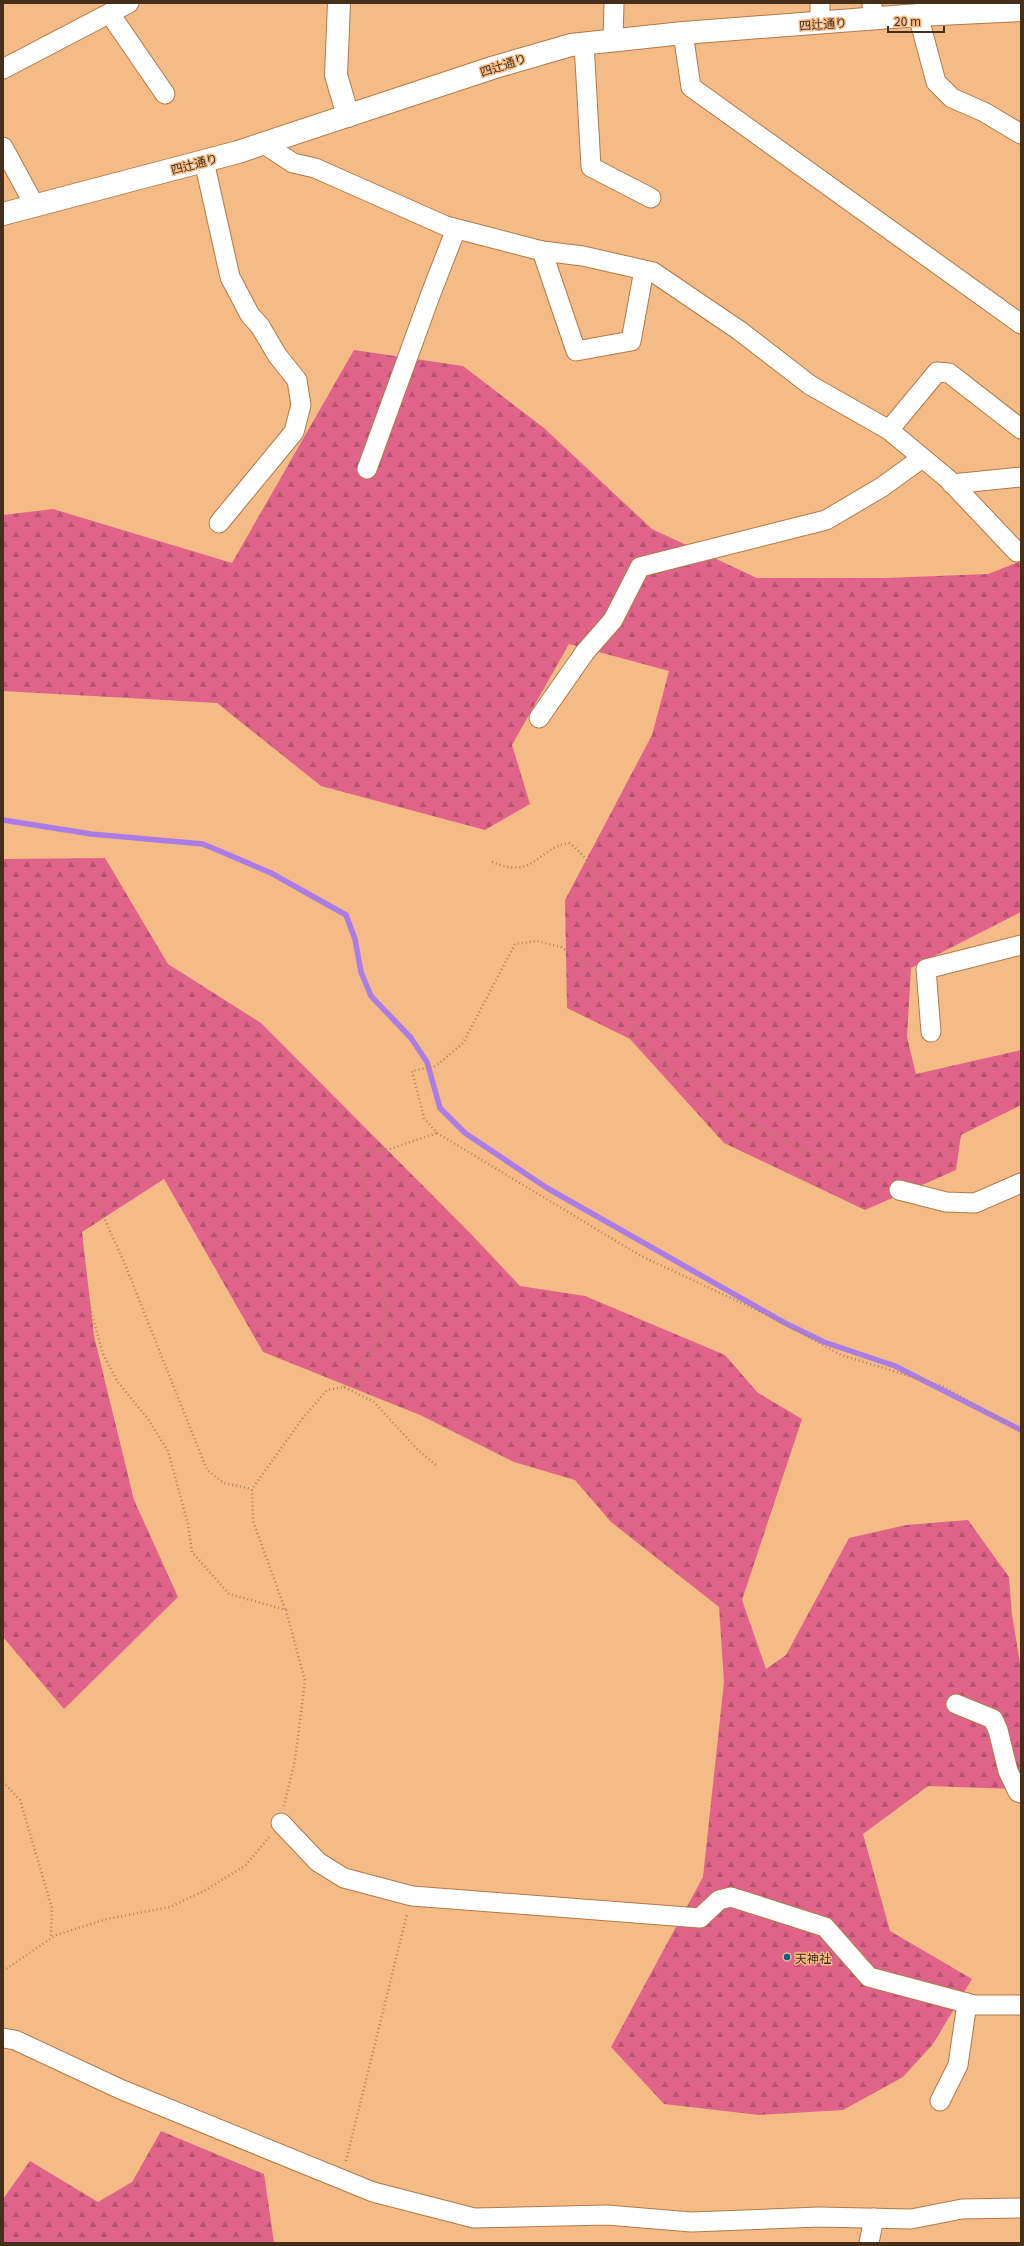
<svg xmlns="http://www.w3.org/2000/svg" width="1024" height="2246" font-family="Georgia,'Noto Sans JP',serif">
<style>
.forest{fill:url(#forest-firs)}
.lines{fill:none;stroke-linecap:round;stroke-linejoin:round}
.stream{stroke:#ac7ce6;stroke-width:5.5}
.street-casing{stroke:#af7a48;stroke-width:21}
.secondary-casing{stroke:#af7a48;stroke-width:24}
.path{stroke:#ae835b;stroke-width:2.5;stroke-dasharray:1 3;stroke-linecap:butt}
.street{stroke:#fff;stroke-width:19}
.secondary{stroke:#fff;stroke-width:22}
.poi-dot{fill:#095d8f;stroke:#f4bb87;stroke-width:1.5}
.labels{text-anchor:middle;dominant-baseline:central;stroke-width:3;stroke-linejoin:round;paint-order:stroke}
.street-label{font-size:12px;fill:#462f1a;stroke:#f4bb87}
.poi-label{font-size:12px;fill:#462f1a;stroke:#f4bb87;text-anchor:start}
</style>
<defs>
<pattern id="forest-firs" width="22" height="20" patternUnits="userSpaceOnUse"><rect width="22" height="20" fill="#e06489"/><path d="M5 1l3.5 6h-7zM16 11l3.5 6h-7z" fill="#b7536f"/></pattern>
</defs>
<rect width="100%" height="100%" fill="#f4bb87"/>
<g class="forest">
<polygon points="354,350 463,366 544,428 652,529 757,578 886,578 988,574 1021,561 1021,912 911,968 907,1037 916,1074 1021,1050 1021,1105 961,1135 956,1170 865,1210 724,1143 630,1039 567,1008 565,900 652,735 669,671 569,644 512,745 530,804 485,830 321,786 217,703 3,691 3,515 53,509 232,563"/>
<polygon points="105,858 168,964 261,1023 471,1234 520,1286 585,1296 725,1355 758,1393 802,1419 742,1600 766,1669 786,1655 849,1538 906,1525 968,1520 1009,1577 1012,1615 1021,1669 1021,1791 1014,1789 928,1786 863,1834 890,1931 972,1979 933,2044 903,2077 843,2110 759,2115 664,2104 611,2047 703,1877 724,1682 719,1607 611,1522 575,1480 514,1462 420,1415 263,1352 164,1179 82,1232 94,1336 134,1500 178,1597 64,1709 3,1637 3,859"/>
<polygon points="161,2131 264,2174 274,2243 3,2243 3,2199 30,2161 98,2202 132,2182"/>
</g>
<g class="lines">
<polyline class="stream" points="3,820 91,834 203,844 271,873 346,915 355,939 361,972 371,996 411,1038 427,1062 440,1108 465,1133 547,1188 785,1323 824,1342 895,1366 1021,1430"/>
<defs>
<g id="street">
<polyline points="820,3 820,23"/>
<polyline points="872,3 873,19"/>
<polyline points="110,14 165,94"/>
<polyline points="918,15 936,82 952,98 984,112 1021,134"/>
<polyline points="683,33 691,87 1021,324"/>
<polyline points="613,40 614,3"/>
<polyline points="584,43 591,167 651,198"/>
<polyline points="3,69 129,3"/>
<polyline points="264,144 293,163 315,168 446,226 542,251 583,256 653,272 740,331 810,385 889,430 948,479 1017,552"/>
<polyline points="3,147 35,206"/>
<polyline points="204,161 230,277 250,315 260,326 277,355 297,380 301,405 294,432 219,523"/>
<polyline points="542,251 576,351 631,341 644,270"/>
<polyline points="889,430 937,372 949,373 1021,429"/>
<polyline points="367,469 430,296 456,229"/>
<polyline points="952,484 1021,477"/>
<polyline points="539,718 585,652 613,620 640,567 826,520 882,487 922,458"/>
<polyline points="931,1032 926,969 1021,945"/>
<polyline points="899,1190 946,1202 975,1203 1021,1183"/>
<polyline points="956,1704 993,1719 998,1730 1008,1771 1018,1792 1021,1793"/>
<polyline points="281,1823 318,1862 344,1878 412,1896 700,1918 719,1900 731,1897 825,1927 869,1977 974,2005 1021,2005"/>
<polyline points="3,2038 15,2040 120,2089 373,2192 474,2218 607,2215 691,2222 819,2217 911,2219 962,2209 1021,2208"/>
<polyline points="940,2101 958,2065 967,2003"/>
<polyline points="869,2243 874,2218"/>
</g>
<g id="secondary">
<polyline points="339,3 336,75 348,116"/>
<polyline points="3,214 238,152 495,67 571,45 683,33 918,15 1021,10"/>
</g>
</defs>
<use href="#street" class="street-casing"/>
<use href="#secondary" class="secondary-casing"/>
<g class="path">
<path d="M492 862C536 880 535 849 569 843 597 862 612 907 626 937 628 958 621 973 611 991L640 1037 670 1068 693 1080 710 1083 740 1116 806 1151 882 1183"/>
<polyline points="615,983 561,947 537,941 515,944 463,1043 436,1066 412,1071 424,1118 437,1133 641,1256 776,1319 841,1355 942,1386 1021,1431"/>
<polyline points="95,1198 124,1262 207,1470 224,1483 252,1489"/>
<polyline points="89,1304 103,1354 117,1381 148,1419 168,1451 188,1524 192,1552 229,1594 286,1610 305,1681 295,1760 284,1806"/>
<polyline points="344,1387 379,1343 388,1320 361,1163 367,1152 390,1149 437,1133"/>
<polyline points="285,1609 253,1521 252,1489 303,1418 327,1390 344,1387 374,1402 418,1450 437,1466"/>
<polyline points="3,1782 20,1800 52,1908 51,1938"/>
<polyline points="3,1971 56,1935 107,1919 170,1907 204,1891 246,1865 269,1837"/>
<polyline points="346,2161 407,1914"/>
</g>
<use href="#street" class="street"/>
<use href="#secondary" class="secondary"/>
</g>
<circle class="poi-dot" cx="787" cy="1957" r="4"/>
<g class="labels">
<g class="street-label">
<text transform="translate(823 23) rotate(-4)">四辻通り</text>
<text transform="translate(503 64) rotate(-18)">四辻通り</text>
<text transform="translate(194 163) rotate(-15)">四辻通り</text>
</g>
<g class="poi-label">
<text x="795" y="1957">天神社</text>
</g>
</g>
<rect width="1024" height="2246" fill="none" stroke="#462f1a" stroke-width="8"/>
<path d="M888 26v6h56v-6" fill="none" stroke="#462f1a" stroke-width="2"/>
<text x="894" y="26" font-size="12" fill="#462f1a" stroke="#f4bb87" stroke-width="3" paint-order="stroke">20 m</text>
</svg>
